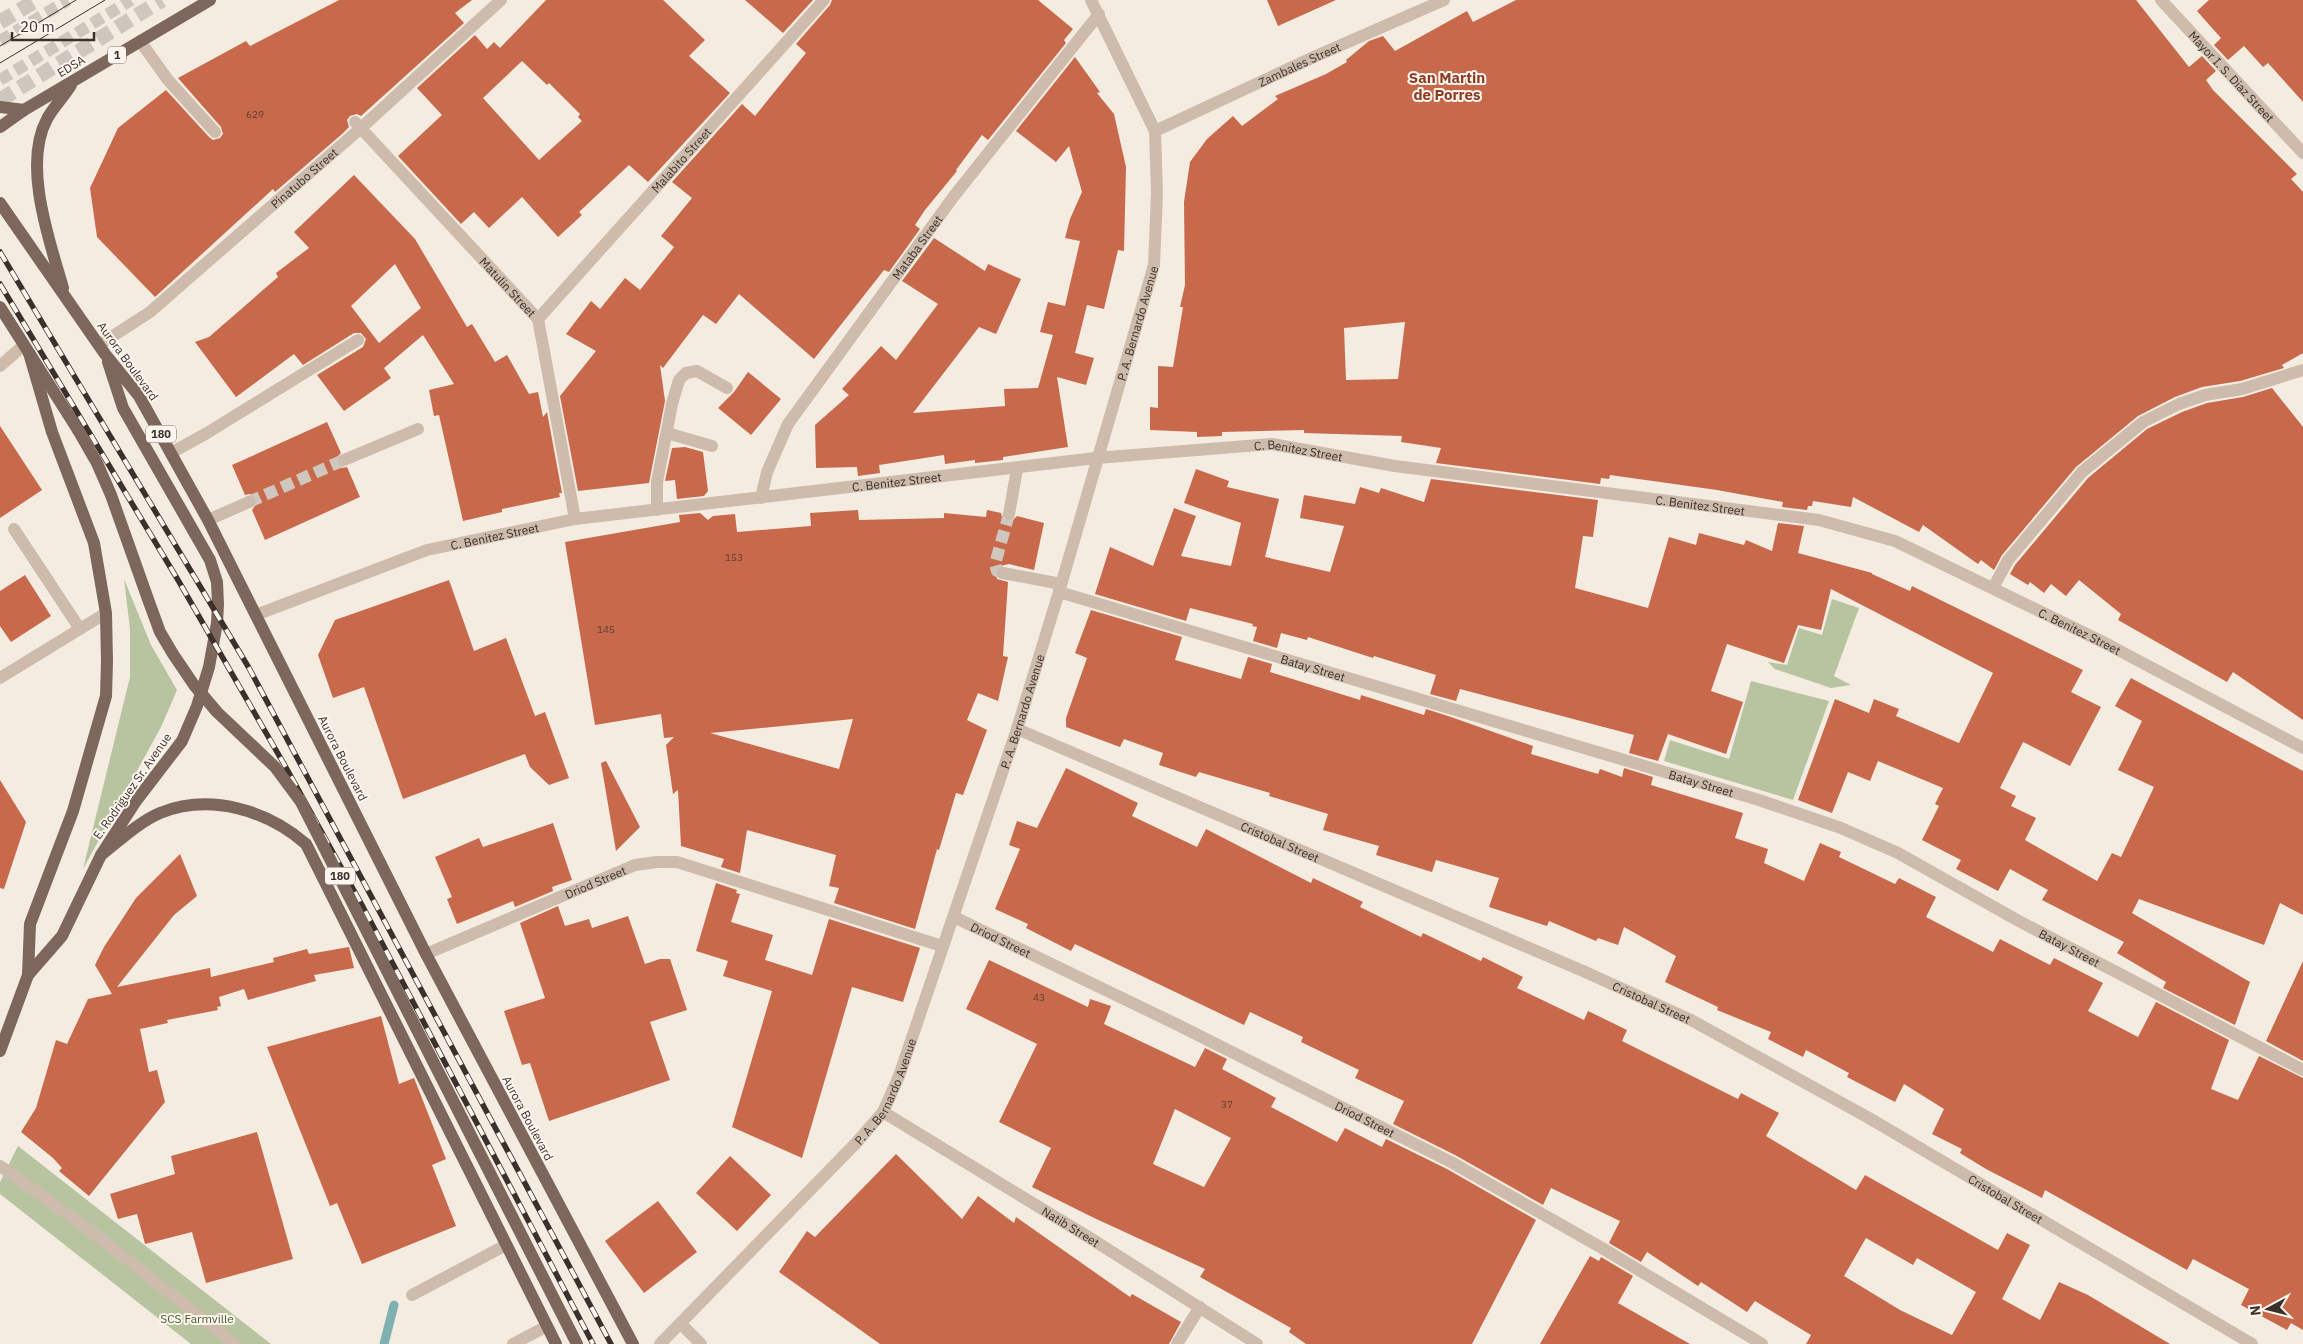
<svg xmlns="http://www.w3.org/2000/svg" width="2303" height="1344" font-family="'IBM Plex Sans',sans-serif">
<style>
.green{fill:#b8c4a0}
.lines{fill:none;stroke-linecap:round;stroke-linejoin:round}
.stream{stroke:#7fb0b2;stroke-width:9}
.building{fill:#c8694b;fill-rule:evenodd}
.minor-tunnel{stroke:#cfc6bd;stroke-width:12;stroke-dasharray:12 6;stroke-linecap:butt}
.highway-tunnel{stroke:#cfc6bd;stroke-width:15;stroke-dasharray:15 8;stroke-linecap:butt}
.minor{stroke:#cdbbac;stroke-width:12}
.major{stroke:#7d675c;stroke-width:12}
.tram{stroke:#3b302b;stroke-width:1}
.rail-casing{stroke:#3b302b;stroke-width:5.5}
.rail{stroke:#fbf5ee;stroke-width:4;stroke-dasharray:11;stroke-linecap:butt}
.major-bridge{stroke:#7d675c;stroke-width:12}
.labels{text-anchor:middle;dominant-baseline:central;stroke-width:4;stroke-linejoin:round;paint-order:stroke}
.number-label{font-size:10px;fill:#5e3e33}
.shield{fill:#fbf5ee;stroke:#756b66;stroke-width:1}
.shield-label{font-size:11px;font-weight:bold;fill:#3b302b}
.street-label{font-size:12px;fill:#3b302b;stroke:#fbf5ee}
.park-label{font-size:12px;fill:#4a5a2e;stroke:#fbf5ee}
.quarter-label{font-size:15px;font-weight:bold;fill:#8c3b22;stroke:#fbf5ee}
</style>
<rect width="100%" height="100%" fill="#f4ebe1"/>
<g class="green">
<polygon points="124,579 151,645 177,690 161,727 83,869 130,677 130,629"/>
<polygon points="1832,599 1859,608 1834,676 1851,685 1831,688 1775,669 1768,662 1787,665 1799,628 1822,635"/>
<polygon points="1751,681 1829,701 1793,800 1664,761 1670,740 1729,759"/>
<polygon points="18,1146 271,1344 191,1344 0,1194 0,1182"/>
</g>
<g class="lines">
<polyline class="stream" points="384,1344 394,1305"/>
</g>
<g class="building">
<polygon points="339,0 472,0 455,13 464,23 361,116 357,114 350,116 347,120 349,127 342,134 275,192 273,189 155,297 97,237 90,188 118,128 166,90 209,137 213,140 220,138 223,134 221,127 178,78 246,41 250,46"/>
<path d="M546 0H663L705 40 689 56 730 93 648 182 629 165 579 212 582 215 558 237 522 197 489 228 474 212 461 224 398 156 442 115 417 88 475 35 487 49 494 42 500 48ZM522 61 547 85 549 83 580 114 578 117 582 121 539 160 483 98Z"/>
<polygon points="745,0 813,0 783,33"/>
<polygon points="832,0 1038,0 1073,29 1064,40 1066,43 988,140 982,135 956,170 957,171 925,210 915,225 920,229 889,272 884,270 814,359 739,294 716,324 703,315 663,368 660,365 665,401 649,483 578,491 560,396 596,351 566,334 591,301 600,309 625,278 640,290 674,247 661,236 692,198 672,182 742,104 755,116 806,53 796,44 830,5"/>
<polygon points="1267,0 1336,0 1278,26"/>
<path d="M1516 0H2136L2189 67 2202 56 2216 71 2206 80 2213 90 2297 174 2291 179 2303 192V353L2282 365 2284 368 2240 381 2202 387 2175 397 2138 416 2076 467 2002 555 1994 570 1981 560 1978 564 1923 525 1919 532 1853 497 1851 507 1813 501 1812 506H1808L1807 510 1782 507 1783 502 1717 490 1610 475 1609 479 1601 478 1600 484 1436 463 1441 448 1401 442 1402 436 1304 433V430L1222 432V436L1197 437V432L1150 430V407L1158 408V366L1173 367 1183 307H1180L1185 285 1184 202 1190 162 1207 139 1233 116 1242 126 1278 99 1275 96 1326 74 1347 62 1346 60 1369 41 1383 36 1395 51 1467 11 1473 22ZM1405 322 1398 379 1346 380 1344 328Z"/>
<polygon points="2209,0 2303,0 2303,102 2268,63 2263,67 2244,46 2228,60 2214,45 2221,38 2197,11"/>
<polygon points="1075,57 1100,92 1097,93 1114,114 1126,167 1124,251 1118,250 1104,309 1087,305 1075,353 1094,358 1086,385 1057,377 1068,447 1003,457 1003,460 975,463 975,460 945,464 944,455 879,465 880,473 858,476 857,467 816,468 815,425 849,395 842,389 881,346 896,360 938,304 902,281 934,238 985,271 988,264 1021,279 996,334 979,327 913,413 1005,406 1004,389 1038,388 1053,335 1040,332 1048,302 1065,306 1080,241 1065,238 1070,219 1082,192 1069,146 1056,162 1016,131"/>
<path d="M354 175 415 239 467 327 472 324 495 362 507 355 529 394 538 392 543 417 547 412 562 493H559L560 497 502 509V512L463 521 439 415 434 416 429 390 454 384 423 335 384 368 391 378 344 411 317 375 363 347 366 339 361 333H354L303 365 294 354 236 397 195 342 209 337 278 277 276 273 309 248 294 232ZM395 264 421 308 379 343 351 306Z"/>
<polygon points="748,372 781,399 751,435 718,408 734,392"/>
<polygon points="2272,388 2303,427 2303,720 2233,672 2227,682 2118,620 2121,614 2079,580 2066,596 2051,584 2044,593 2030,582 2028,585 2010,574 2015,565 2088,478 2147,429 2182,412 2207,403 2243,397"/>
<polygon points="327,422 341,453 336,458 337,464 342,468 347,467 360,497 265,540 252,510 257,503 256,498 250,494 245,495 232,465"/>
<polygon points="0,426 42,490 0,518"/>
<polygon points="685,447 703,452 708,491 704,496 677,499 675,480 665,481 672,448"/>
<polygon points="1196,469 1229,481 1227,487 1279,499 1265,557 1330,572 1344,526 1300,518 1304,495 1355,504 1360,487 1379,493 1381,488 1424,502 1431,479 1598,500 1593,537 1583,536 1575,588 1648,608 1669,537 1696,545 1699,533 1744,545 1746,540 1772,551 1778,523 1804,526 1798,553 1872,573 1872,574 1910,591 1912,586 2083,670 2071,692 2101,707 2070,766 2023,742 2000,788 2016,796 2011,806 2036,818 2025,840 2097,881 2112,853 2121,857 2154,787 2118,770 2142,721 2115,706 2131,678 2303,771 2303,915 2280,903 2264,945 2139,899 2132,913 2250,982 2235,1025 2163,988 2166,982 2117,953 2124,942 2042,900 2048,890 2010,869 1998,891 1956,869 1961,860 1922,840 1939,806 1935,804 1943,788 1878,761 1870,781 1848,772 1832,813 1798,800 1835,699 1869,713 1874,699 1899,709 1896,716 1959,743 1993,673 1831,589 1821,630 1798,625 1784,663 1727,644 1711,691 1743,702 1726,754 1668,734 1658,761 1629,753 1634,735 1460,689 1456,701 1430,694 1436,675 1374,656 1373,658 1308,637 1307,640 1281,633 1277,648 1253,641 1257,627 1252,626 1253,624 1190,608 1186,621 1095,594 1110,547 1153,566 1174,508 1196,516 1181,556 1231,566 1241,523 1184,503"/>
<path d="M858 510 859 520 944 518V513L986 517 987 510 1001 513 1002 517 1007 522 1012 521 1017 516 1044 523 1034 570 1009 564 1000 566 995 571 997 579 1008 582 1003 656 1008 657 998 701 978 693 967 720 987 730 963 795 956 793 939 850 937 849 915 929 834 903 839 888 829 886 836 855 747 830 740 873 721 867 724 859 681 846 678 790 673 794 666 745 674 737 664 738 661 714 595 725 565 542 680 522 679 515 700 513 708 520 713 516 735 514 737 532 811 526 810 513ZM853 719 839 769 710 733Z"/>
<polygon points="25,575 51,616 11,642 0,626 0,591"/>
<polygon points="449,580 474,651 506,638 535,716 545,712 569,778 549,785 530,767 525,754 403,799 364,687 333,698 318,655 335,620"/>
<polygon points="1091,610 1182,637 1175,660 1241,679 1248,657 1272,664 1270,672 1360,700 1361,695 1424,715 1426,709 1451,717 1533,746 1531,754 1598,774 1600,769 1622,777 1624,768 1653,777 1651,785 1743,813 1735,838 1768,849 1764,863 1804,881 1820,843 1841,852 1839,857 1895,884 1899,878 1936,897 1926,917 1993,952 2000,939 2050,965 2054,958 2103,983 2088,1011 2138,1037 2156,1002 2229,1040 2211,1089 2238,1100 2259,1056 2303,1078 2303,1330 2291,1323 2287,1330 2241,1305 2249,1289 2193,1259 2187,1270 2045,1190 2042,1198 1986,1169 1960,1153 1962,1149 1932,1134 1944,1109 1904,1084 1895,1102 1847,1077 1849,1073 1806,1050 1803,1057 1768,1039 1771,1032 1717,1010 1718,1007 1665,982 1676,956 1624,927 1618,945 1598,938 1596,941 1549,921 1547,926 1489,907 1499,878 1436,860 1432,872 1376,855 1379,846 1323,830 1328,814 1269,796 1270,793 1199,772 1196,777 1159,765 1163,753 1124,739 1120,747 1066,727 1066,718 1087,658 1075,653"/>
<polygon points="606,761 640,827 616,851 601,763"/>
<path d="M1066 768 1138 803 1132 816 1197 847 1206 829 1311 883 1313 878 1363 902 1360 907 1421 937 1423 933 1481 961 1483 957 1523 977 1517 988 1584 1020 1588 1011 1627 1030 1622 1041 1738 1099 1741 1093 1779 1113 1766 1136 1856 1190 1865 1175 1998 1250 2007 1233 2030 1245 2002 1299 2040 1320 2059 1282 2088 1295 2170 1344H1806L1811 1335 1755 1301 1747 1312 1701 1282 1698 1286 1647 1252 1641 1262 1609 1243 1620 1221 1551 1188 1543 1205 1455 1155 1393 1124 1404 1101 1355 1078 1359 1070 1301 1042 1303 1037 1250 1012 1244 1025 1075 944 1071 951 1026 928 1028 924 995 909 1020 849 1009 845 1017 821 1037 828ZM1866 1238 1913 1265 1917 1258 1976 1292 1952 1335 1900 1310 1844 1276Z"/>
<polygon points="0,780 26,822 4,889 0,888"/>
<polygon points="553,823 572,880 552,887 553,891 515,907 513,901 457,924 447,899 452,897 435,857 479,838 483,847"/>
<polygon points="180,854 197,896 174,915 117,987 210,968 211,977 274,962 273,958 307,949 309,954 349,947 354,968 314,975 316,981 248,1000 244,989 219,997 221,1006 217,1007 218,1010 167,1020 168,1023 140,1029 149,1072 157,1070 165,1102 89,1196 59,1171 62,1168 53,1158 21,1132 36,1108 56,1040 67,1044 88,999 112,994 95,965 104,947 136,898"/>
<polygon points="716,883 737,890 736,893 740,894 731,922 773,935 765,960 812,975 829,919 920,948 903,1002 852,987 802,1158 732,1127 772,991 723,976 728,961 696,951"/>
<polygon points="558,906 565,926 589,919 592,928 628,916 645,964 660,959 670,959 687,1010 650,1022 670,1080 549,1121 530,1063 522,1065 504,1011 545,998 520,923"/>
<path d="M989 960 1088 1007 1090 999 1111 1006 1104 1024 1195 1067 1205 1048 1227 1059 1222 1069 1276 1098 1271 1107 1337 1142 1345 1128 1382 1147 1386 1139 1447 1169 1536 1220 1472 1344H1306L1289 1332 1291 1328 1200 1277 1205 1269 1092 1217 1032 1187 1051 1148 999 1122 1037 1044 966 1009ZM1175 1109 1231 1138 1204 1187 1153 1164Z"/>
<polygon points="2303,961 2303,1061 2266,1041"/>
<polygon points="381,1016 399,1084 414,1078 446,1159 432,1165 456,1226 362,1264 337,1203 330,1206 267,1047"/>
<polygon points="257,1132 293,1259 206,1283 192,1232 145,1244 137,1214 118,1219 110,1194 175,1174 171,1156"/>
<polygon points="896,1154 962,1219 978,1196 1014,1223 1016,1217 1130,1297 1132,1294 1181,1322 1169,1344 880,1344 779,1272 807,1231 815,1237"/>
<polygon points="730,1156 771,1195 737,1231 696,1193"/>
<polygon points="658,1201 697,1252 644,1293 605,1241"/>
<polygon points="1590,1256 1599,1261 1601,1257 1633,1276 1618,1303 1690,1344 1540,1344"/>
</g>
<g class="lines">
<g class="minor-tunnel">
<polyline points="0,41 68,0"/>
<polyline points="0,80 131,0"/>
<polyline points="249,502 344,460"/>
<polyline points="1003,573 997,571 995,564 1009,514"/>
</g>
<g class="highway-tunnel">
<polyline points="0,22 37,0"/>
<polyline points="0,100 162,0"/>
</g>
<g class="minor">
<path id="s1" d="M2161 0 2303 153"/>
<polyline points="140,41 168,80 215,132"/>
<path id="s2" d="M355 122 538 319 575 519"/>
<path id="s3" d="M1155 131 1316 56 1444 0"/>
<path id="s4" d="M538 319 824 0"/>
<path id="s5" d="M99 345 150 312 361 128 501 0"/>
<polyline points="0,366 24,345"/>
<polyline points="667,433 712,446"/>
<polyline points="171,453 207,433 358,340"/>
<polyline points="344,460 418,429"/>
<path id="s6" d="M761 498 767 472 788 424 954 196 1099 14"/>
<polyline points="657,510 657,482 672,404 679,380 686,373 697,371 727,388"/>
<polyline points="1009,514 1017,469"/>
<polyline points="208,520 249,502"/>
<polyline points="14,529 80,629"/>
<polyline points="1003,573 1061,584"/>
<polyline points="1993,588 2008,560 2082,472 2143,422 2179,404 2205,395 2242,389 2303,370"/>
<path id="s7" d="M1059 592 1759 800 1841 828 1898 853 2017 920 2303 1070"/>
<path id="s8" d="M256 615 427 550 575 519 1096 458 1272 444 1395 466 1819 520 1895 541 2105 643 2303 748"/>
<polyline points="0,678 106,613"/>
<path id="s9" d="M1017 729 1583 971 1691 1020 1869 1118 2252 1344"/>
<path id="s10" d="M954 917 1176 1024 1451 1162 1602 1248 1762 1344"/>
<path id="s11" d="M426 954 635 865 657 862H677L942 946"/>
<path id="s12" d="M883 1112 1090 1238 1257 1344"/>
<polyline points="0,1166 84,1226 235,1344"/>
<polyline points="412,1295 506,1245"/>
<polyline points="681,1324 701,1344"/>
<polyline points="513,1344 547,1326"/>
<path id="s13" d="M660 1344 857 1142 883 1112 899 1076 1017 729 1059 592 1154 265 1157 193 1155 131 1091 0"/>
<polyline points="1177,1344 1200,1307"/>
</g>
<g class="major">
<polyline points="0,107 24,110"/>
<polyline points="0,127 24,110 210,0"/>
<polyline points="0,203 105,354 139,396 208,520 426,954 633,1344"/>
<path d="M63 288C50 242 22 165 47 119 53 107 64 97 71 85"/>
<polyline points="0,307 78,430"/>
<path d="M101 855C119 841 139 822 160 813 210 793 267 810 306 844L556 1344"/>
<polyline points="28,975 62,936 101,855 136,801 182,741 197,706 209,667 217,623 218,604 217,582 210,560 123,408 108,362"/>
<polyline points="0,1051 28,975 30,924 73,811 106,696 107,661 106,613 94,543 52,432 29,353"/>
</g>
<g class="tram">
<polyline points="0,46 76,0"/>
<polyline points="0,63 105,0"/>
</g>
<defs>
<g id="rail">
<polyline points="0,252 249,668 611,1344"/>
<polyline points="0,284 178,580 288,771 362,905 593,1344"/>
</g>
</defs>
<use href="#rail" class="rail-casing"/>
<use href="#rail" class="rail"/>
<polyline class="major-bridge" points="78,430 97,463 111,495 149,602 160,632 173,654 194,685 217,712 275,767 301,802 577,1344"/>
</g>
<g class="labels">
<g class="number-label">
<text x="255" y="114">629</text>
<text x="734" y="557">153</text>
<text x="606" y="629">145</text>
<text x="1039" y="997">43</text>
<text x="1227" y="1104">37</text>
</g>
<g class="shield">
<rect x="108" y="46.5" width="18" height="17" rx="4"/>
<rect x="146" y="425.5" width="30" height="17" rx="4"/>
<rect x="325" y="867.5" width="30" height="17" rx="4"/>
</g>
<g class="shield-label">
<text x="117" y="55">1</text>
<text x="161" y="434">180</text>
<text x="340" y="876">180</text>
</g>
<g class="street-label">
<text stroke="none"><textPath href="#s3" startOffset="159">Zambales Street</textPath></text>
<text transform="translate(71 66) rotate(-31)">EDSA</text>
<text stroke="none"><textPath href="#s1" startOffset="104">Mayor I. S. Diaz Street</textPath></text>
<text stroke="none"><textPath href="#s4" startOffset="214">Malabito Street</textPath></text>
<text stroke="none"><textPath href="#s5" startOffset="265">Pinatubo Street</textPath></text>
<text stroke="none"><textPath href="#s6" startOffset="298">Mataba Street</textPath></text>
<text stroke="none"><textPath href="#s2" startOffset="225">Matulin Street</textPath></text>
<text stroke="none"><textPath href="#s13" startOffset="1151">P. A. Bernardo Avenue</textPath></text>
<text transform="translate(128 361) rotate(54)">Aurora Boulevard</text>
<text stroke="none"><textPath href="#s8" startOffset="1062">C. Benitez Street</textPath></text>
<text stroke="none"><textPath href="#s8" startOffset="658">C. Benitez Street</textPath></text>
<text stroke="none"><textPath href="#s8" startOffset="1468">C. Benitez Street</textPath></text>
<text stroke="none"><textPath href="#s8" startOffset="252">C. Benitez Street</textPath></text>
<text stroke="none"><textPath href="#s8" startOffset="1872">C. Benitez Street</textPath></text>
<text stroke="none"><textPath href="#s7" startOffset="265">Batay Street</textPath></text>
<text stroke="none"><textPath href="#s13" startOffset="746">P. A. Bernardo Avenue</textPath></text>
<text transform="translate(343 758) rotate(63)">Aurora Boulevard</text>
<text stroke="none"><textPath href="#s7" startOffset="670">Batay Street</textPath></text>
<text transform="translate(132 786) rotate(-55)">E. Rodriguez Sr. Avenue</text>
<text stroke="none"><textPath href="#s9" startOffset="286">Cristobal Street</textPath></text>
<text stroke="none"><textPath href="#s11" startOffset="184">Driod Street</textPath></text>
<text stroke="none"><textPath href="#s10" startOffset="52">Driod Street</textPath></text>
<text stroke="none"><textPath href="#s7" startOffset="1075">Batay Street</textPath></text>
<text stroke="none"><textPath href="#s9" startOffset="691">Cristobal Street</textPath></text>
<text stroke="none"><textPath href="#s13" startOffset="341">P. A. Bernardo Avenue</textPath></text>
<text transform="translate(528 1118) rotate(62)">Aurora Boulevard</text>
<text stroke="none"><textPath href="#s10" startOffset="458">Driod Street</textPath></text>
<text stroke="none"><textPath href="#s9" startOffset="1096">Cristobal Street</textPath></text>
<text stroke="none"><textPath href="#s12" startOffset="220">Natib Street</textPath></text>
</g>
<g class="park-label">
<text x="197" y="1318">SCS Farmville</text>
</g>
<g class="quarter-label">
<text x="1447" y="77">San Martin<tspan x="1447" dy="17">de Porres</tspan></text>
</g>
</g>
<g transform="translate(2268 1309) rotate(263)" stroke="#fbf5ee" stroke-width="4" paint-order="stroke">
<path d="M0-4L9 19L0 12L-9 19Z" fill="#3b302b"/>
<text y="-8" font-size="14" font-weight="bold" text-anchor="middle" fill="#3b302b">N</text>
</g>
<path d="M12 32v8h82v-8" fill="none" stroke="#3b302b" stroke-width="2.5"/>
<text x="20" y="32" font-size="15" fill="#3b302b" stroke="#fbf5ee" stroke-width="4" paint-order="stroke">20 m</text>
</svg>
